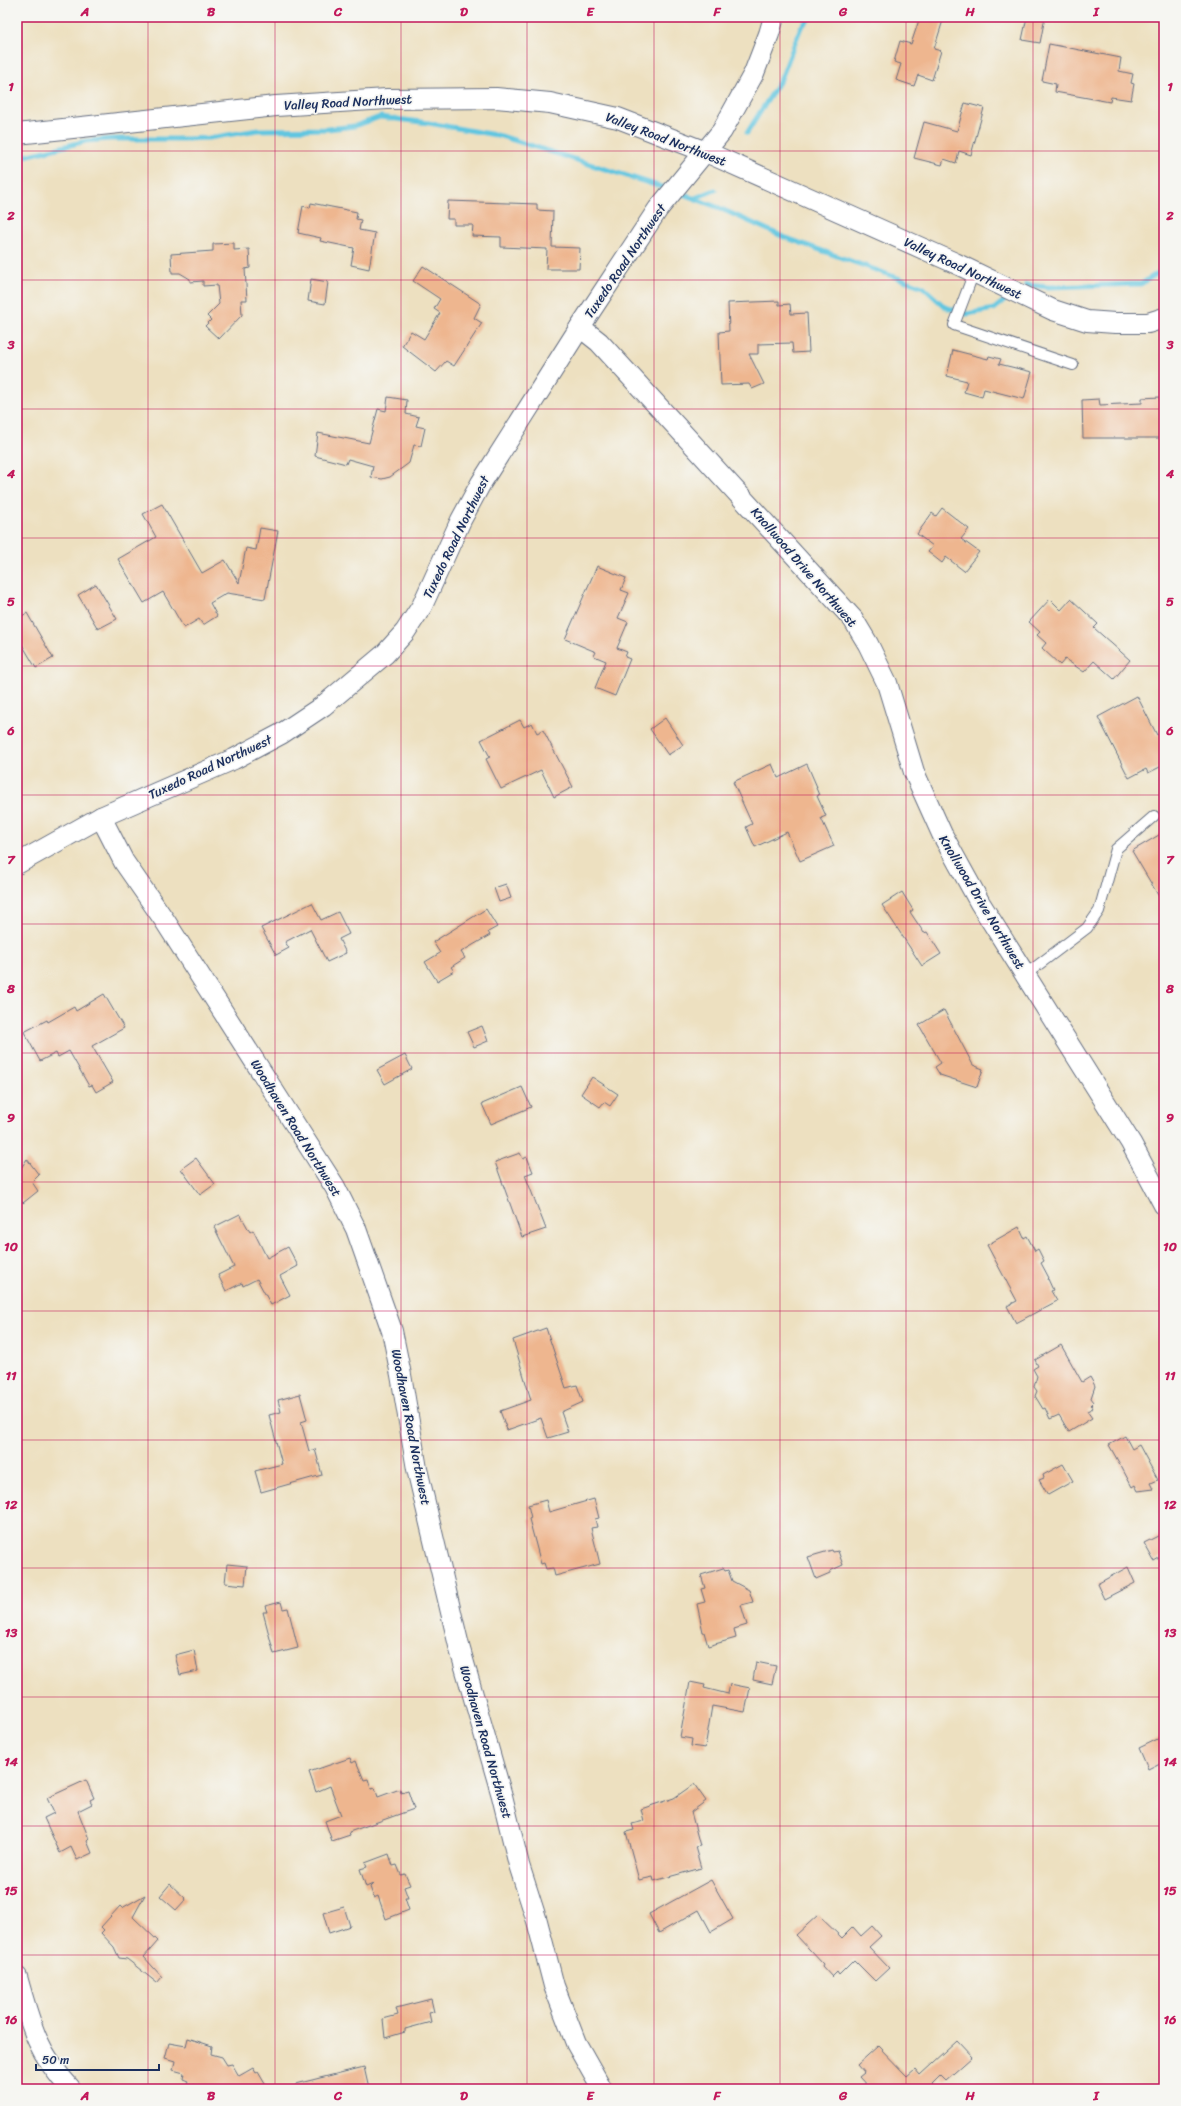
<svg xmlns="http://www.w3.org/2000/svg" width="1181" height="2106" font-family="Sriracha,sans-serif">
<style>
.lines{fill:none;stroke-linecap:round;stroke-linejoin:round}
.stream{stroke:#62c6e0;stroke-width:5}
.building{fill:#eeb68f}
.lane-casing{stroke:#646d80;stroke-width:12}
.street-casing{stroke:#646d80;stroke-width:22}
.lane{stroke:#fff;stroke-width:10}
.street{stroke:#fff;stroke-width:20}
.grid{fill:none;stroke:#c2185b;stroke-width:1;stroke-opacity:0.55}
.labels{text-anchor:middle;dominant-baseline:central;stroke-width:3.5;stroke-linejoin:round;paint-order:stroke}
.street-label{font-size:13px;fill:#1b2f5e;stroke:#f6f6f2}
.neatline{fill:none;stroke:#c2185b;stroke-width:1.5}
.grid-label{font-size:13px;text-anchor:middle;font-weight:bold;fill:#c2185b}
</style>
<rect width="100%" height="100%" fill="#f6f6f2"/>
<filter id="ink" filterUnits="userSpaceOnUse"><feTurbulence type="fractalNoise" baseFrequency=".025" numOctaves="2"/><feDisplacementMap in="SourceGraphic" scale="8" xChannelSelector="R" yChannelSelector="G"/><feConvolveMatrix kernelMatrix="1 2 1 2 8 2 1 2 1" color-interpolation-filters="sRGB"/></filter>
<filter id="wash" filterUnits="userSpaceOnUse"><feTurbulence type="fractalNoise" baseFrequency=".012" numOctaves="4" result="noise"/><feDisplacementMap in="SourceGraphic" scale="16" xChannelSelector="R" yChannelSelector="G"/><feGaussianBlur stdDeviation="0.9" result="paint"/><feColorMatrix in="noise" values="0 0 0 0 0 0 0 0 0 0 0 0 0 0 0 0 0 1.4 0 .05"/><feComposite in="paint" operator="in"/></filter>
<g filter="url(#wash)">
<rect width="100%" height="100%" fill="#ede0c0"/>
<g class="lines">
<g class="stream">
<polyline points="747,133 781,79 801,27 811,17"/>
<polyline points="17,158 86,141 110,139 184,139 209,138 258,130 328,129 355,126 380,117 429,123 501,136 668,189"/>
<polyline points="677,192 717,207 784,237 923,287 945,307 967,314 994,309 1004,301"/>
<polyline points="695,198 715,190"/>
<polyline points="1026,285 1049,287 1141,284 1164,269"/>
</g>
</g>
<g id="blocks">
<g class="building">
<polygon points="920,17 944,17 934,49 941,51 932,80 918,75 914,86 896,80 901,64 894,62 900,41 911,44"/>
<polygon points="1027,17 1045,17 1040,43 1022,40"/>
<polygon points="1049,44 1121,58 1119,71 1133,74 1131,83 1134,84 1131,100 1111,97 1110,102 1055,92 1056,84 1042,81"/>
<polygon points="965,103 984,108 971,155 959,151 956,163 944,159 942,165 914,158 924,122 957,131"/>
<polygon points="448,201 537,204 537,210 553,211 552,247 580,248 579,269 546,269 547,249 501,247 501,237 472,236 473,225 454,225 454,219 447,219"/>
<polygon points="311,203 357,212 356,219 361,220 359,230 375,233 369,269 351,265 354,248 320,241 321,238 298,233 303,206 310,208"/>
<polygon points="234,243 234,250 249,249 250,268 245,269 247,300 241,300 242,315 219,339 205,326 211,320 207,316 219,304 217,285 203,286 203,281 190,282 190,279 180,273 172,273 171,254 213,251 213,244"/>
<polygon points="423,266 481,304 474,318 482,323 454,366 446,361 436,372 402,346 411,331 424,339 440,313 434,309 440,299 413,281"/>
<polygon points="311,279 328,282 325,304 308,301"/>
<polygon points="779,301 779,305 790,304 791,314 807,313 809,352 793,353 792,343 758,344 758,354 749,354 764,384 752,389 749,384 721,385 719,332 729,331 728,303"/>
<polygon points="953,350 988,359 989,356 1001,359 999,364 1032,372 1024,399 984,389 982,397 964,392 967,381 947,376"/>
<polygon points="388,397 407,400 406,414 419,417 416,426 425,428 421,446 414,445 409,463 390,477 382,479 371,477 373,466 348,459 346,464 315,456 318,433 369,443 378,409 386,411"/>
<polygon points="1160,397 1162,438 1083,438 1082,400 1099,399 1100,405 1142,403 1142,398"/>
<polygon points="162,504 202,573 225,560 239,583 246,548 256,550 260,528 278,531 265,599 227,593 210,603 217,616 203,625 199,619 184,628 163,592 144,603 118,559 156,537 143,514"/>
<polygon points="942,508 969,529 961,539 979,552 964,571 946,557 942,563 928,552 933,546 917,534 932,513 936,516"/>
<polygon points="597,566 626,578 621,590 629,593 618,618 628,622 617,648 627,652 625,657 630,659 615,696 595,688 606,661 594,656 596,652 565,639"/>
<polygon points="96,584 117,619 98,629 78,595"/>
<polygon points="1050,599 1061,610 1071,599 1098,624 1094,628 1130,660 1114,679 1094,661 1084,672 1065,659 1060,665 1042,648 1046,643 1037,635 1040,632 1029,622"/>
<polygon points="27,613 53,658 36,668 17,636 17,619"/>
<polygon points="1137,696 1157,735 1164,732 1164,765 1148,773 1146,769 1129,778 1098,717"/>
<polygon points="665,718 683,745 668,755 650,729"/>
<polygon points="520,720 524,727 532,723 537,733 543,730 573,787 554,797 541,770 501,789 486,759 490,757 481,740"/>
<polygon points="772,764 778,778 807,764 817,787 816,788 819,795 817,796 826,816 821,818 834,846 800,861 787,832 755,847 746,827 752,824 733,782"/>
<polygon points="1164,832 1164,905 1132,851"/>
<polygon points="506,884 511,898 499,902 494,888"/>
<polygon points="902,892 913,910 910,912 924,933 927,932 941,954 922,966 882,905"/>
<polygon points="312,903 321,920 338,912 349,934 339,939 346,953 327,962 310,929 285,942 289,948 276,955 261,928"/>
<polygon points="486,909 497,927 488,932 490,935 461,952 465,958 451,967 454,971 437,981 425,962 440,953 433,942"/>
<polygon points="104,994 124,1028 92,1046 113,1082 96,1092 92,1085 89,1086 69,1051 58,1057 56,1053 40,1061 24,1032 47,1020 48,1022 74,1007 76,1011"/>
<polygon points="944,1010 973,1065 983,1069 977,1087 940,1075 935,1067 941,1063 919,1025"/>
<polygon points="482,1026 488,1041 474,1047 467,1032"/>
<polygon points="405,1055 412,1069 385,1084 377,1070"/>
<polygon points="592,1077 618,1094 610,1106 604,1102 600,1107 581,1094"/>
<polygon points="522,1087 531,1107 491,1124 482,1104"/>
<polygon points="520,1153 523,1159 527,1157 533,1172 525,1175 546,1229 522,1237 495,1162"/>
<polygon points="196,1158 215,1184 200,1195 181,1169"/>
<polygon points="27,1159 39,1175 32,1182 38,1191 23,1203 17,1195 17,1163 21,1168"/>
<polygon points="240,1214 250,1232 253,1230 267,1258 288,1247 298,1266 280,1276 290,1295 271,1305 257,1279 243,1286 242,1283 226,1291 218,1275 234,1267 214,1227"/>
<polygon points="1019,1227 1024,1238 1027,1236 1035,1251 1038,1249 1044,1261 1041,1263 1049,1278 1048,1279 1053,1290 1051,1291 1057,1301 1016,1323 1007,1306 1017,1301 987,1245"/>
<polygon points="546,1328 566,1388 577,1385 583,1402 561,1412 568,1432 548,1438 541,1418 507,1430 500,1411 531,1400 513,1340"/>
<polygon points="1061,1345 1082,1382 1090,1377 1095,1386 1091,1398 1094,1402 1091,1405 1093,1408 1087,1411 1092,1418 1069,1432 1059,1415 1050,1419 1045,1408 1043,1409 1035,1396 1037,1391 1034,1387 1037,1376 1033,1369 1038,1366 1035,1360"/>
<polygon points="300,1394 307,1420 301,1422 309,1451 315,1449 322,1475 261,1492 255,1471 282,1464 269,1415 281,1412 278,1400"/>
<polygon points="1125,1436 1132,1449 1139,1445 1158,1480 1151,1483 1154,1489 1138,1491 1135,1485 1132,1487 1122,1468 1109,1445"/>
<polygon points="1063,1464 1073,1481 1048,1495 1039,1480 1044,1478 1043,1475"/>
<polygon points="594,1499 599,1518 595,1519 597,1527 591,1528 600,1564 555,1576 553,1568 546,1569 544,1563 541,1564 529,1519 531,1518 528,1505 546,1500 549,1512"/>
<polygon points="1164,1533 1164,1555 1154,1561 1144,1543"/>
<polygon points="832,1550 833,1552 838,1551 843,1565 830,1571 830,1573 816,1579 808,1557"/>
<polygon points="227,1564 247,1566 245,1585 225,1583"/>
<polygon points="1128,1567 1135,1583 1104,1599 1097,1584"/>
<polygon points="723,1568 725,1571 728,1570 732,1581 749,1590 753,1602 741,1605 747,1625 734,1629 736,1638 708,1646 704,1632 703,1632 697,1604 705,1602 701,1589 705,1588 701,1575"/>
<polygon points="281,1602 283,1609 288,1608 298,1648 274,1654 263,1612 267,1612 265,1606"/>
<polygon points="194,1650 198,1671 180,1675 175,1655"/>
<polygon points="756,1662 776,1666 772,1684 753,1680"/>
<polygon points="690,1682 705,1685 704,1688 728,1694 730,1684 750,1688 745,1712 712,1706 705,1748 691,1746 692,1739 680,1737"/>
<polygon points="1164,1736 1164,1761 1148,1769 1139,1748"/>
<polygon points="350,1758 352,1763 356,1761 364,1780 368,1779 371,1789 375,1788 378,1797 400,1789 401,1793 408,1791 414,1809 349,1832 350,1835 332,1841 325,1821 341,1815 330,1786 316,1792 309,1772"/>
<polygon points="86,1780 94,1798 90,1800 92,1804 78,1811 89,1839 87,1841 92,1853 77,1860 71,1847 60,1853 44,1818 54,1813 47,1798"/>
<polygon points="694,1784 706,1801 691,1812 700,1846 695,1847 701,1868 654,1881 653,1877 639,1880 626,1832 634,1830 632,1824 644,1821 641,1809 674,1798"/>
<polygon points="389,1854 393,1866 397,1865 401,1875 405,1874 410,1885 404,1887 408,1898 405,1898 409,1910 386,1919 378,1896 374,1898 370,1887 373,1884 366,1887 360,1869 367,1867 365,1863"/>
<polygon points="711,1880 733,1919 711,1932 699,1910 659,1933 649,1914"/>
<polygon points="170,1884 186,1899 176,1910 160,1896"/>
<polygon points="145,1895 133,1917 158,1941 144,1957 162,1977 157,1983 127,1959 119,1958 114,1947 101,1933 104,1930 101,1927 120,1906 122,1908"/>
<polygon points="344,1907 350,1926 329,1933 323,1913"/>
<polygon points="818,1915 842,1938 853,1927 861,1936 872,1926 881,1936 869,1947 889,1968 875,1981 854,1960 839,1975 837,1972 832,1977 822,1966 823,1964 796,1935"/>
<polygon points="431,1999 434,2012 429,2013 431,2022 405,2029 405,2032 385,2038 383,2019 398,2015 396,2008"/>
<polygon points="188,2038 212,2046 211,2054 222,2057 227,2065 232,2064 239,2076 253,2068 256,2073 258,2072 268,2089 205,2089 187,2083 188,2081 183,2079 184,2073 173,2070 175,2061 165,2058 169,2043 186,2046"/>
<polygon points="957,2041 972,2057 945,2081 940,2076 930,2086 933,2089 870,2089 859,2077 864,2073 857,2065 878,2046 907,2076 915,2069 920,2075"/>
<polygon points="364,2067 369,2089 296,2089 296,2084"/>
</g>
</g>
</g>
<g filter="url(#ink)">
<use href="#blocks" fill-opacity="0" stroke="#646d80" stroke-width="1"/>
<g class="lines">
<defs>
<g id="lane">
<polyline points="974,272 954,325 1073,365"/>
<polyline points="1025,975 1087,928 1099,911 1116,849 1154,816"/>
</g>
<g id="street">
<polyline points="17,134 276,106 387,99 496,98 550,103 618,118 706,152 955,263 1053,310 1087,321 1115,323 1148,323 1164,318"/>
<polyline points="580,327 599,342 853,619 868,644 887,683 914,772 942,834 980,903 1131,1143 1164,1205"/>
<polyline points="101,817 124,862 165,921 335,1187 356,1229 392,1331 401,1375 417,1469 459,1646 502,1796 519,1865 537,1921 554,1986 576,2043 602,2089"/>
<polyline points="17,864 101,817 234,759 281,734 323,706 385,654 405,632 422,606 461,520 481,483 580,327 658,209 722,131 754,73 769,34 774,17"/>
<path d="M17 1977C30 2023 37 2053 71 2089"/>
</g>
</defs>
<use href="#lane" class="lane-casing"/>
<use href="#street" class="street-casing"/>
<use href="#lane" class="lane"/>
<use href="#street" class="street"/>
</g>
</g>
<path class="grid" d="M148 17V2089M275 17V2089M401 17V2089M527 17V2089M654 17V2089M780 17V2089M906 17V2089M1033 17V2089M17 151H1164M17 280H1164M17 409H1164M17 538H1164M17 666H1164M17 795H1164M17 924H1164M17 1053H1164M17 1182H1164M17 1311H1164M17 1440H1164M17 1568H1164M17 1697H1164M17 1826H1164M17 1955H1164"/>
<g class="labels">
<g class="street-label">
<text transform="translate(348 102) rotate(-3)">Valley Road Northwest</text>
<text transform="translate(666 139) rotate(21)">Valley Road Northwest</text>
<text transform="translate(625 261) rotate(-56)">Tuxedo Road Northwest</text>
<text transform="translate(963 268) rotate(25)">Valley Road Northwest</text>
<text transform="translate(456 537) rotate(-64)">Tuxedo Road Northwest</text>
<text transform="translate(804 567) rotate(49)">Knollwood Drive Northwest</text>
<text transform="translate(210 767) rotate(-25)">Tuxedo Road Northwest</text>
<text transform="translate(982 902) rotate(59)">Knollwood Drive Northwest</text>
<text transform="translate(296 1128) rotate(58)">Woodhaven Road Northwest</text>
<text transform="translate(411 1427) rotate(79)">Woodhaven Road Northwest</text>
<text transform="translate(486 1742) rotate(74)">Woodhaven Road Northwest</text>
</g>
</g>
<rect width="1181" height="2106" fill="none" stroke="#f6f6f2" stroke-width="44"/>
<path d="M36 2064v6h123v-6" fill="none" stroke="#1b2f5e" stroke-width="2"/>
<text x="42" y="2064" font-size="12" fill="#1b2f5e" stroke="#f6f6f2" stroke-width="3" paint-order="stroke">50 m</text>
<rect x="22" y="22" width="1137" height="2062" class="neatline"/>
<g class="grid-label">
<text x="85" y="16">A</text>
<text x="211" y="16">B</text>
<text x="338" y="16">C</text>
<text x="464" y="16">D</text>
<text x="590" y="16">E</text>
<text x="717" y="16">F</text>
<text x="843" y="16">G</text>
<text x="970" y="16">H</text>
<text x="1096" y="16">I</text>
<text x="11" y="91">1</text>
<text x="1170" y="91">1</text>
<text x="11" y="220">2</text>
<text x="1170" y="220">2</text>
<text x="11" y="349">3</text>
<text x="1170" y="349">3</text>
<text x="11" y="478">4</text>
<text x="1170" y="478">4</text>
<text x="11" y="606">5</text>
<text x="1170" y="606">5</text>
<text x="11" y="735">6</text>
<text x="1170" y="735">6</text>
<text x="11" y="864">7</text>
<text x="1170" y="864">7</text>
<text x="11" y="993">8</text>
<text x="1170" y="993">8</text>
<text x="11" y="1122">9</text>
<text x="1170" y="1122">9</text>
<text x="11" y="1251">10</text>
<text x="1170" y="1251">10</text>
<text x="11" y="1380">11</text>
<text x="1170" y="1380">11</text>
<text x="11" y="1509">12</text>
<text x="1170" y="1509">12</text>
<text x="11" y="1637">13</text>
<text x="1170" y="1637">13</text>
<text x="11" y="1766">14</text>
<text x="1170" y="1766">14</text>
<text x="11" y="1895">15</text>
<text x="1170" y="1895">15</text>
<text x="11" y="2024">16</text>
<text x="1170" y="2024">16</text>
<text x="85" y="2100">A</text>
<text x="211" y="2100">B</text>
<text x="338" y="2100">C</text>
<text x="464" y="2100">D</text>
<text x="590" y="2100">E</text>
<text x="717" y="2100">F</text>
<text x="843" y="2100">G</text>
<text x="970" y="2100">H</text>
<text x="1096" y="2100">I</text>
</g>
</svg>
